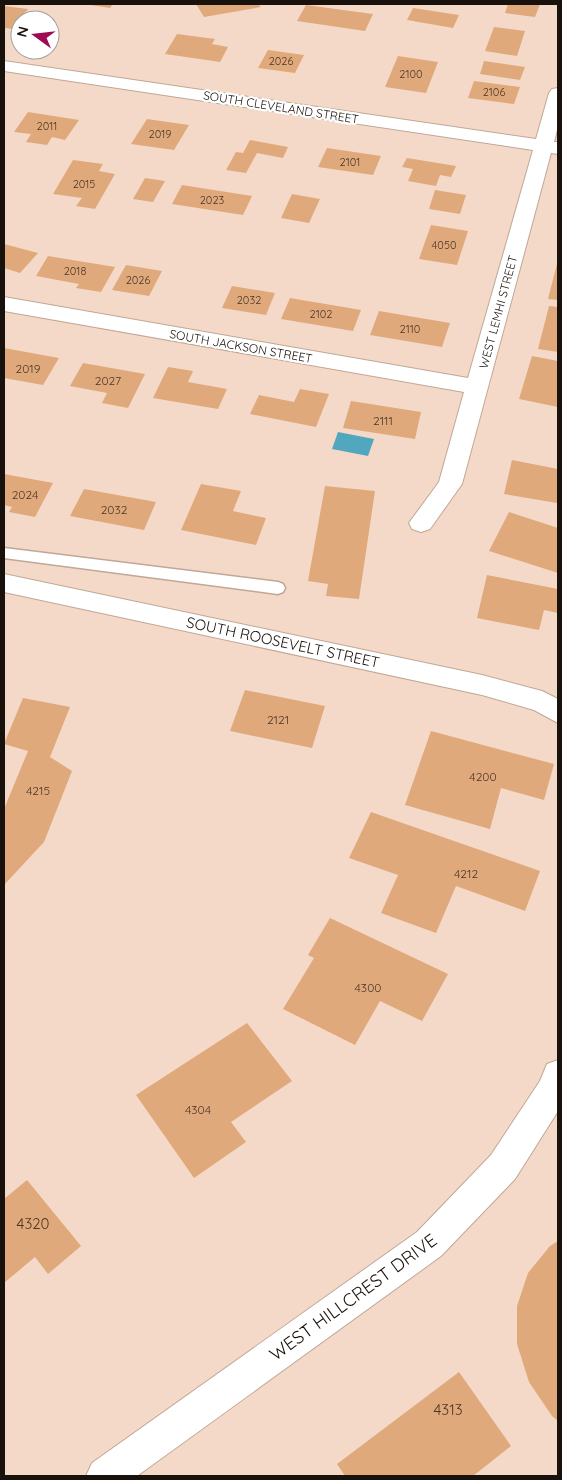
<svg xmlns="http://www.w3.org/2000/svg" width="562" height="1480" font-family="Quicksand,sans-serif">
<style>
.water{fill:#51a7bd}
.building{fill:#e0a97c}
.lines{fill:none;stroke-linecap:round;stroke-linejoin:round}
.lane-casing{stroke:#c0a796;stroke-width:3}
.street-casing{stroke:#c0a796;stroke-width:2}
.secondary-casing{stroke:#c0a796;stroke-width:2}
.lane{fill:#fff;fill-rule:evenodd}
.street{fill:#fff;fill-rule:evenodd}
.secondary{fill:#fff;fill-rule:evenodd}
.labels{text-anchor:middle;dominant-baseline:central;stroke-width:4.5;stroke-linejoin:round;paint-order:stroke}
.far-number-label{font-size:11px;fill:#4b3727}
.far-street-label{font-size:12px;fill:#19110b;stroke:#fff}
.number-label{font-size:12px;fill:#4b3727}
.street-label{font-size:15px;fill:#19110b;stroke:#fff}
.near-number-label{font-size:15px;fill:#4b3727}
.near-street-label{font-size:18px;fill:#19110b;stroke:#fff}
</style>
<rect width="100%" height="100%" fill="#f4d9c8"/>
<polygon class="water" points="338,432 374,439 368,456 332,449"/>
<g class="building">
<polygon points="84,4 113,4 110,8"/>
<polygon points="196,4 258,4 261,7 204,17"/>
<polygon points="508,4 540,4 535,17 505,13"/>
<polygon points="306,5 373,14 365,31 297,21"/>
<polygon points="4,6 28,9 13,29 4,28"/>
<polygon points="413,8 459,15 453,28 407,20"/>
<polygon points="494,27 525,31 517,56 485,51"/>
<polygon points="177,34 215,39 212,44 228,47 220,62 165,54"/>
<polygon points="268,50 304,55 295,73 258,68"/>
<polygon points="398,56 438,62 426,93 385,87"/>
<polygon points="484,61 525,67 520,80 480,74"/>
<polygon points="474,81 520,87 514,104 468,98"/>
<polygon points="28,112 79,120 65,140 52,137 47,145 26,142 31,134 14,132"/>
<polygon points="147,119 189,125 174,150 131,144"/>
<polygon points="250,140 288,147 283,158 257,153 246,173 226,170 236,152 243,153"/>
<polygon points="327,148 381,156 373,175 318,167"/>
<polygon points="407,158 456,166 451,177 440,175 436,186 408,181 413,169 402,167"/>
<polygon points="73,160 103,164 99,171 115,174 95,209 76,206 82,198 53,194"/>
<polygon points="145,178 165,181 153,202 133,199"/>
<polygon points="182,185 252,196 243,215 172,204"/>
<polygon points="435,190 466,195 460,214 429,209"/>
<polygon points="292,194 320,199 309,223 281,218"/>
<polygon points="431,225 468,231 457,265 419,259"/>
<polygon points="4,244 38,253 20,273 4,268"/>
<polygon points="48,256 115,267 101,292 76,288 79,284 36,276"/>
<polygon points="558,260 558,300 548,299"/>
<polygon points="126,265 162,271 149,296 112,290"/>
<polygon points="232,286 275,293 266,315 222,308"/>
<polygon points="290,298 361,310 353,331 281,319"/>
<polygon points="549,306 558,307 558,352 538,349"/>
<polygon points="379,311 450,323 442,347 370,335"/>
<polygon points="4,348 59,358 43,385 4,378"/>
<polygon points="532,356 558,361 558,407 519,399"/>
<polygon points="83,363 145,374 128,408 102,403 107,393 70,386"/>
<polygon points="168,367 193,371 188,382 227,389 218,409 153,398"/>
<polygon points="300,389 329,394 316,427 250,414 259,395 294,402"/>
<polygon points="351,401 421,412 415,439 343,428"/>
<polygon points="512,460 558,469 557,503 504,494"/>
<polygon points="4,474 53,483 35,517 9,512 12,507 4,505"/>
<polygon points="201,484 241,491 233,511 266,518 256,545 181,530"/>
<polygon points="325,486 375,491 359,599 326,596 328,584 308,581"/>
<polygon points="84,489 156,502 144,530 70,516"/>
<polygon points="509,512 558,528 558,573 489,551"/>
<polygon points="487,575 558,589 558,613 544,610 539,630 477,618"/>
<polygon points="245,690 325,706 312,748 230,731"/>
<polygon points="23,698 70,707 50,757 72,771 44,842 4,885 4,809 28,751 4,744"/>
<polygon points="431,731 554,764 544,800 501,788 490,829 405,805"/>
<polygon points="371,812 540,871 525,911 456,886 436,933 381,913 398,875 349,858"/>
<polygon points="330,918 448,974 422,1021 380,1001 355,1045 283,1009 314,958 308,955"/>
<polygon points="247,1023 292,1081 231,1122 246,1142 194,1178 136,1095"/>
<polygon points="27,1180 81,1246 48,1274 35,1257 4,1283 4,1199"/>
<polygon points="558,1241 558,1421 552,1416 529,1382 517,1344 517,1306 528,1273 550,1246"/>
<polygon points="459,1372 511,1446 473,1476 345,1476 337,1464"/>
</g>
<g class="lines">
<defs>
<polygon id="lane" points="4,548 278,582 283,584 285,588 283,592 278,594 4,558"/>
<g id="street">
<polygon points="4,61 536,139 549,93 552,89 558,88 558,126 554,142 558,142 558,154 551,153 462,484 430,529 421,532 412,529 409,523 439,482 464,392 4,311 4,297 468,378 533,150 4,71"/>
<polygon points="558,1060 558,1111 515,1179 441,1256 137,1476 86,1476 92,1463 417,1232 491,1155 540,1081 547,1064"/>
</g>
<polygon id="secondary" points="4,574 482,675 542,691 558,699 558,723 534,710 482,695 4,592"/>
</defs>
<use href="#lane" class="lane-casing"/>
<use href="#street" class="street-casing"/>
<use href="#secondary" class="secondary-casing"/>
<use href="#lane" class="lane"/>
<use href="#street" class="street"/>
<use href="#secondary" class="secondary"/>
</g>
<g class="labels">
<g class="far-number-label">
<text x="281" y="61">2026</text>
<text x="411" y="74">2100</text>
<text x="494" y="92">2106</text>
<text x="47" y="126">2011</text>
<text x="160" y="134">2019</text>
<text x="350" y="162">2101</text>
<text x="84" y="184">2015</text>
<text x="212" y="200">2023</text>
<text x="444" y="245">4050</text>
<text x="75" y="271">2018</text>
<text x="138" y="280">2026</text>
<text x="249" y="300">2032</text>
<text x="321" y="314">2102</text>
<text x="410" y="329">2110</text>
</g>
<g class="far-street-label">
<text transform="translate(281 107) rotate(9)">SOUTH CLEVELAND STREET</text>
<text transform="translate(498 312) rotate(-75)">WEST LEMHI STREET</text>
<text transform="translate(241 346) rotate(10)">SOUTH JACKSON STREET</text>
</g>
<g class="number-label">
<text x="28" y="368">2019</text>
<text x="108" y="380">2027</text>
<text x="383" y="420">2111</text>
<text x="25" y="494">2024</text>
<text x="114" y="509">2032</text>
<text x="278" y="719">2121</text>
<text x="483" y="776">4200</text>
<text x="38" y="790">4215</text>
<text x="466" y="873">4212</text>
<text x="368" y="987">4300</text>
<text x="198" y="1109">4304</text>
</g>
<g class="street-label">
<text transform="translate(283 642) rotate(12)">SOUTH ROOSEVELT STREET</text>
</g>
<g class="near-number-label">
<text x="33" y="1223">4320</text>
<text x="448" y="1409">4313</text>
</g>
<g class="near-street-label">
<text transform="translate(353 1297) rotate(-36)">WEST HILLCREST DRIVE</text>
</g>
</g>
<rect width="562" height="1480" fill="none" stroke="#19110b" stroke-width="10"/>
<g transform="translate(35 35) rotate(285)"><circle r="24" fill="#ffffff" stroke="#a3a09d"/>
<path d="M0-4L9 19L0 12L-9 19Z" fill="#9e0b54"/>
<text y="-8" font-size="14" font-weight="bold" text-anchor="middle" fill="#19110b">N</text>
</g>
</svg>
